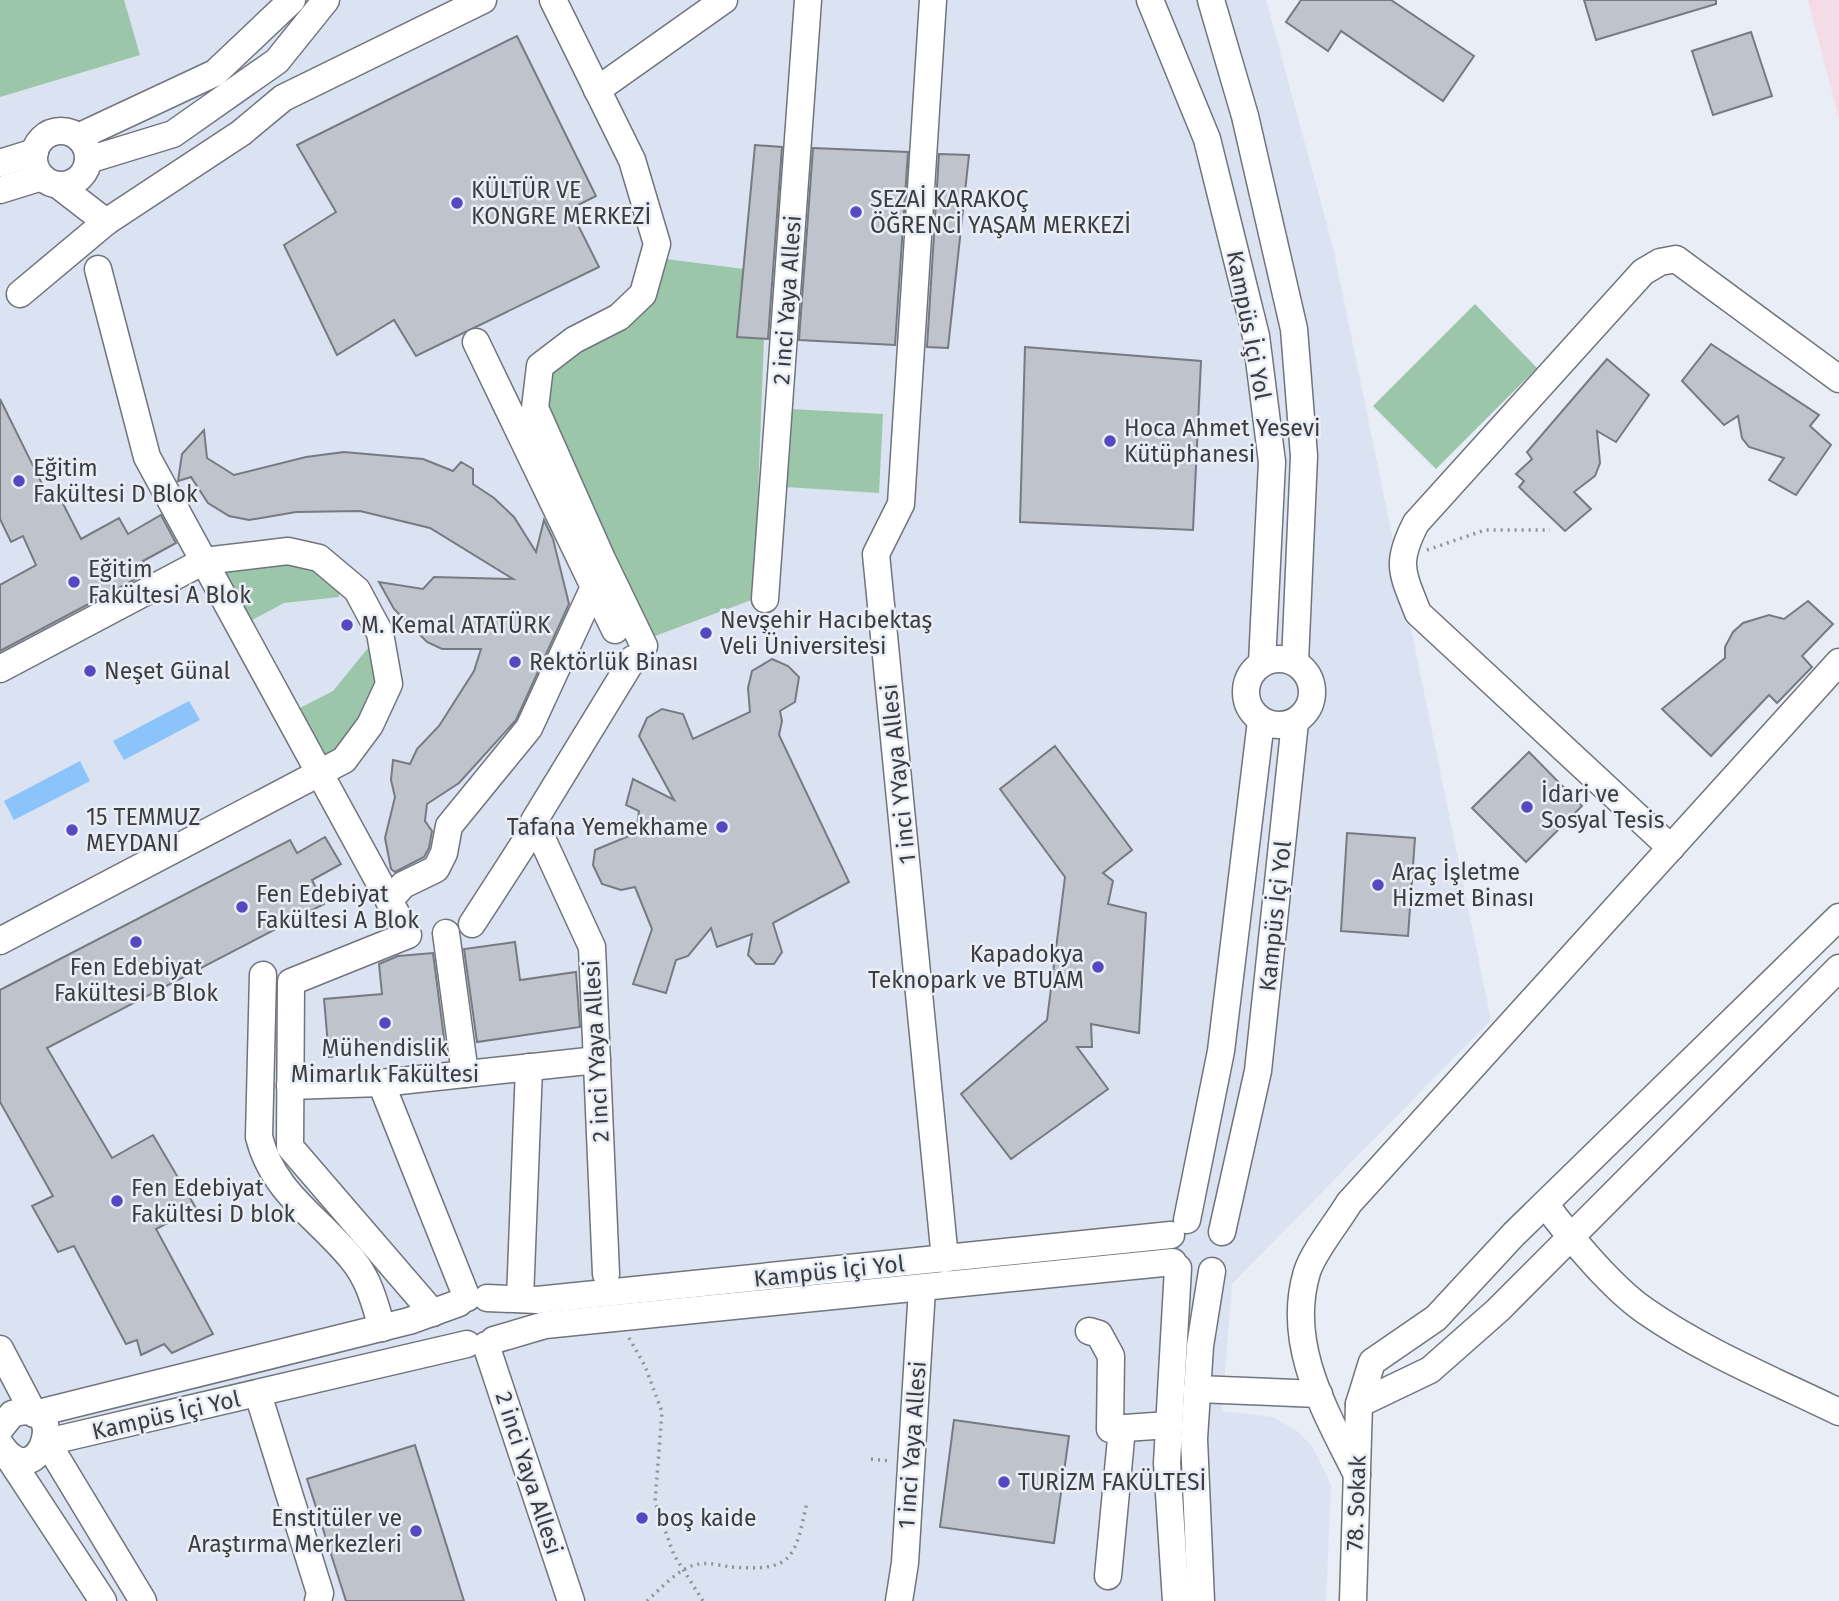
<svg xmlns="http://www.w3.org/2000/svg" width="1839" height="1601" font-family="'Fira Sans',sans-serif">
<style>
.industrial{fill:#f4dbe5}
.built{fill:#dbe2f1}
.green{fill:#9bc6a9}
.water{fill:#8bc4fa}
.building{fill:#bfc3cb;stroke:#767a82;stroke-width:2}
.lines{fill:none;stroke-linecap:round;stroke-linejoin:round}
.minor-casing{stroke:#70747c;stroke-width:29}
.path{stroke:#8f9298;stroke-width:3.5;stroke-dasharray:2 5;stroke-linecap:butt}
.minor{stroke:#fff;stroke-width:26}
.poi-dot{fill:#5549c1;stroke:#e9edf6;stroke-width:2.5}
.labels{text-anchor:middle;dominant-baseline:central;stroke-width:5;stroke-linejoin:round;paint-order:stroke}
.poi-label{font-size:23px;fill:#3b3d40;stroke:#e9edf6;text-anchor:start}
.street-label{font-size:23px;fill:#3b3d40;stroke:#e9edf6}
</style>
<rect width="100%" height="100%" fill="#e9edf6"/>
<polygon class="industrial" points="1808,0 1839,0 1839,119"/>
<polygon class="built" points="0,0 1266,0 1333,247 1491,1020 1232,1284 1222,1411 1272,1417 1296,1430 1312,1446 1331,1485 1326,1601 0,1601"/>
<g class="green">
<polygon points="0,0 124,0 140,55 0,97"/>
<polygon points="666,259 744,269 764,338 754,599 647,639 541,412 546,379"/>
<polygon points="1475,304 1537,368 1436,469 1373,406"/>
<polygon points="790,409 883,414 879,493 786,487"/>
<polygon points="305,560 340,583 339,597 284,603 250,621 220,567"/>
<polygon points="368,648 380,655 382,688 327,764 298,709 333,691"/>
</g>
<g class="water">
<polygon points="189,701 200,720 124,760 113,741"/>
<polygon points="80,761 90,781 14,820 4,801"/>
</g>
<g class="building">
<polygon points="1301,0 1391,0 1474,56 1443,101 1341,31 1328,51 1286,22"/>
<polygon points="1584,0 1716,0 1716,4 1596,40"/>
<polygon points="1751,32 1772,96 1713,115 1692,51"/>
<polygon points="517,36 596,196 570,209 599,267 416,356 394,320 337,355 284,245 336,212 297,145"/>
<polygon points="755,145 782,147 768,339 737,337"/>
<polygon points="813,148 908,152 895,345 799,340"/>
<polygon points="939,154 969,155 948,348 927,347"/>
<polygon points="1711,344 1819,415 1810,426 1831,445 1796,495 1769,480 1784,458 1749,447 1742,438 1738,416 1724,425 1682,381"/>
<polygon points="1025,347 1201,361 1193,530 1020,522"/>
<polygon points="1607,359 1649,395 1616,442 1597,431 1600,463 1595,476 1574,492 1591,509 1565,531 1519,487 1524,481 1516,474 1532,459 1527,452"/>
<polygon points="0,399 45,490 49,488 52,494 57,492 81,539 119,518 128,534 161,515 176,543 143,561 149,572 0,651 0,585 36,565 23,536 11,542 0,519"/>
<polygon points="204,430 207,458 234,475 306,457 344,452 423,459 453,471 461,462 473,469 473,484 494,498 514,517 536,552 544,520 553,539 569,604 516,720 459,783 427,804 425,821 432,831 429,848 424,857 395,872 391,869 385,838 395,797 391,780 393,760 410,764 417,749 439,726 474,671 481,649 442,649 427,642 394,609 379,582 423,589 434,577 513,579 430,528 360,511 296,512 249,520 229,516 208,503 191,477 178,481 182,454"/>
<polygon points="1808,601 1833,624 1802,656 1812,667 1777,703 1769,695 1711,756 1662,709 1725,658 1725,647 1733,632 1743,623 1769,615 1784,619"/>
<polygon points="772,659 788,666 799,677 795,702 780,711 782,721 779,735 849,882 773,923 782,952 774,964 756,964 748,955 752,934 717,947 711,928 688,956 676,960 666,993 633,984 652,929 635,887 621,890 602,884 593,865 595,850 636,833 639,811 626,805 633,779 674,800 639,736 647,718 662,709 683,714 693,739 750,712 748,688 752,671"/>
<polygon points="1055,746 1132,850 1103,873 1113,881 1108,904 1146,913 1139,1033 1091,1024 1092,1047 1077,1047 1108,1089 1011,1159 961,1094 1047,1020 1065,877 1000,789"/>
<polygon points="1529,752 1582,806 1526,862 1472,808"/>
<polygon points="1347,833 1415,838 1408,936 1341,931"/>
<polygon points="325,837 341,864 312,880 324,904 47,1048 112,1158 153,1135 196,1208 156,1229 213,1334 172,1353 164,1344 141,1355 137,1340 126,1344 74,1246 58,1252 32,1206 53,1196 0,1102 0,990 290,840 297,853"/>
<polygon points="515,942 520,980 576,972 580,1027 477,1042 464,949"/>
<polygon points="433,953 445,1046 329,1057 324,999 382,994 379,964 398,956"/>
<polygon points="954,1420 1069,1436 1054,1543 940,1527"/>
<polygon points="415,1445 464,1601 346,1601 307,1479"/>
</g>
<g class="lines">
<defs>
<g id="minor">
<polyline points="553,0 632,160 657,244 643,294 619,317 574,340 540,366 535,408 602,559 644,646"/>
<polyline points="933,0 901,504 876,554 945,1259"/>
<polyline points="1150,0 1207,139 1256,336 1272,462 1262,663"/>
<polyline points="1211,0 1245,116 1294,329 1304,456 1295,662"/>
<polyline points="597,90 724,0"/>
<circle cx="61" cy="158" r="27"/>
<polyline points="78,137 215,73 292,0"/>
<polyline points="88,160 173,134 277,61 326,0"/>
<polyline points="0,163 35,152"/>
<polyline points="58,185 106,222"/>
<polyline points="0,190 42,177"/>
<polyline points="98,269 147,457 408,935 291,982 290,1147 433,1313"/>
<polyline points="20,294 106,222 241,133 283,98 483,0"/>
<polyline points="594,587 615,630"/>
<polyline points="765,599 808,0"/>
<circle cx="1279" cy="692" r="33"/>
<polyline points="0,669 204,561 288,551 319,558 357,590 380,633 389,684 370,725 344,760 0,941"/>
<path d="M1671 848 1418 613C1402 572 1395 564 1416 523L1643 272 1660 262 1676 259 1839 379"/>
<polyline points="389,901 403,885 436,869 444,853 449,826 529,728 594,587 476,342"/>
<polyline points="472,924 536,825"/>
<polyline points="446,933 465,1074"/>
<path d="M263 975 259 1137C273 1193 318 1217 352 1259 369 1279 375 1304 382 1328"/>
<polyline points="381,1083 467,1298"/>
<polyline points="290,1086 381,1083 597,1060"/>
<path d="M1545 1204C1569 1236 1611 1287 1644 1310 1704 1352 1773 1380 1839 1412"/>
<polyline points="1187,1220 1221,1051 1261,721"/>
<polyline points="1222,1232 1258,1071 1295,722"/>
<polyline points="606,1274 592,947 534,821 633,659"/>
<polyline points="487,1298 537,1300 1171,1235"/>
<polyline points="520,1299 529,1067"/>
<polyline points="1089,1331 1099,1334 1111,1356 1110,1429 1169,1425"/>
<polyline points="494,1340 545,1325 1173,1262"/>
<polyline points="486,1345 571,1601"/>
<polyline points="0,1349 34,1414 409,1321 459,1303"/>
<polyline points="1197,1389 1319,1394"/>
<polyline points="258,1394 320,1593 318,1601"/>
<polyline points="1359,1404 1430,1370 1498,1310 1839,968"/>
<path d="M0 1429 12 1414C73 1393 40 1498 2 1447"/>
<polyline points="0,1444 103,1601"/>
<path d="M1357 1475C1326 1412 1285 1345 1307 1272 1313 1252 1337 1223 1349 1203L1839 662"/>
<polyline points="1108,1576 1122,1428"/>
<polyline points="143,1601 47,1442 467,1344"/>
<polyline points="899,1601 905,1563 922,1289"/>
<polyline points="1176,1601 1167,1463 1178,1268"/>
<polyline points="1201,1601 1194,1439 1200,1346 1212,1271"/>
<polyline points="1353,1601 1359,1404 1372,1362 1436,1318 1514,1234 1839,917"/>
</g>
</defs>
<use href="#minor" class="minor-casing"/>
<g class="path">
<polyline points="1427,550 1485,530 1550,530"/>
<polyline points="629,1338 645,1366 662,1412 655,1502 674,1555 703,1601"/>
<polyline points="871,1459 890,1461"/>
<path d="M647 1601C660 1589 681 1566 699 1564 709 1562 722 1566 732 1567 794 1572 795 1557 807 1502"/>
</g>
<use href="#minor" class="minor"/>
</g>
<g class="poi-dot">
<circle cx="457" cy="203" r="7"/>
<circle cx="856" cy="212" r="7"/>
<circle cx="1110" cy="441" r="7"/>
<circle cx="19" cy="481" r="7"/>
<circle cx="74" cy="582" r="7"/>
<circle cx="347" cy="625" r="7"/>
<circle cx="706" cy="633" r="7"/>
<circle cx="515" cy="662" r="7"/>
<circle cx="90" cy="671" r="7"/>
<circle cx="1527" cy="807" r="7"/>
<circle cx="722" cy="827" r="7"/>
<circle cx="72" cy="830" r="7"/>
<circle cx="1378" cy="885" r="7"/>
<circle cx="242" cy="907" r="7"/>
<circle cx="136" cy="942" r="7"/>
<circle cx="1098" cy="967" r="7"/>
<circle cx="385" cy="1023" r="7"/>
<circle cx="117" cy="1201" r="7"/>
<circle cx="1004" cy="1482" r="7"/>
<circle cx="642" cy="1518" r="7"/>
<circle cx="416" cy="1531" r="7"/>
</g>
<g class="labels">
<g class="poi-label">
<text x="471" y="190">KÜLTÜR VE<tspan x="471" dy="26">KONGRE MERKEZİ</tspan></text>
<text x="870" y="199">SEZAİ KARAKOÇ<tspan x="870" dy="26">ÖĞRENCİ YAŞAM MERKEZİ</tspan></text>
<text x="1124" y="428">Hoca Ahmet Yesevi<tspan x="1124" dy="26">Kütüphanesi</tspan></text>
<text x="33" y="468">Eğitim<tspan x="33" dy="26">Fakültesi D Blok</tspan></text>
<text x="88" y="569">Eğitim<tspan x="88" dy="26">Fakültesi A Blok</tspan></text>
<text x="720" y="620">Nevşehir Hacıbektaş<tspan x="720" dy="26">Veli Üniversitesi</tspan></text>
<text x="361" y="625">M. Kemal ATATÜRK</text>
<text x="529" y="662">Rektörlük Binası</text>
<text x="104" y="671">Neşet Günal</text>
<text x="1541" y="794">İdari ve<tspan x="1541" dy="26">Sosyal Tesis</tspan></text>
<text x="86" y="817">15 TEMMUZ<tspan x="86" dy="26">MEYDANI</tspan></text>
<text x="708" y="827" text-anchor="end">Tafana Yemekhame</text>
<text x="1392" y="872">Araç İşletme<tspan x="1392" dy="26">Hizmet Binası</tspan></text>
<text x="256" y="894">Fen Edebiyat<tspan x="256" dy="26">Fakültesi A Blok</tspan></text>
<text x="1084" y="954" text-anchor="end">Kapadokya<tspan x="1084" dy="26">Teknopark ve BTUAM</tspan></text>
<text x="136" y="967" text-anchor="middle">Fen Edebiyat<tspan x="136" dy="26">Fakültesi B Blok</tspan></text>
<text x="385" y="1048" text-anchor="middle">Mühendislik<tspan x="385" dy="26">Mimarlık Fakültesi</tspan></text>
<text x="131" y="1188">Fen Edebiyat<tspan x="131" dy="26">Fakültesi D blok</tspan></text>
<text x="1018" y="1482">TURİZM FAKÜLTESİ</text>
<text x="402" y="1518" text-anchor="end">Enstitüler ve<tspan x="402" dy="26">Araştırma Merkezleri</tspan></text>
<text x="656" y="1518">boş kaide</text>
</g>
<g class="street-label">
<text transform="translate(787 300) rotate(-86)">2 inci Yaya Allesi</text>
<text transform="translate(1249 325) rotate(79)">Kampüs İçi Yol</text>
<text transform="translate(898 774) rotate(-96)">1 inci YYaya Allesi</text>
<text transform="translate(1275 916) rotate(-84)">Kampüs İçi Yol</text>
<text transform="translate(596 1051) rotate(-93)">2 inci YYaya Allesi</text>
<text transform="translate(829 1271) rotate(-6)">Kampüs İçi Yol</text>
<text transform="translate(166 1415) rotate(-13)">Kampüs İçi Yol</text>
<text transform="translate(912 1445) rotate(-86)">1 inci Yaya Allesi</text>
<text transform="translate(529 1473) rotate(72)">2 inci Yaya Allesi</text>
<text transform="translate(1356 1503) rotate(-88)">78. Sokak</text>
</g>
</g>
</svg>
